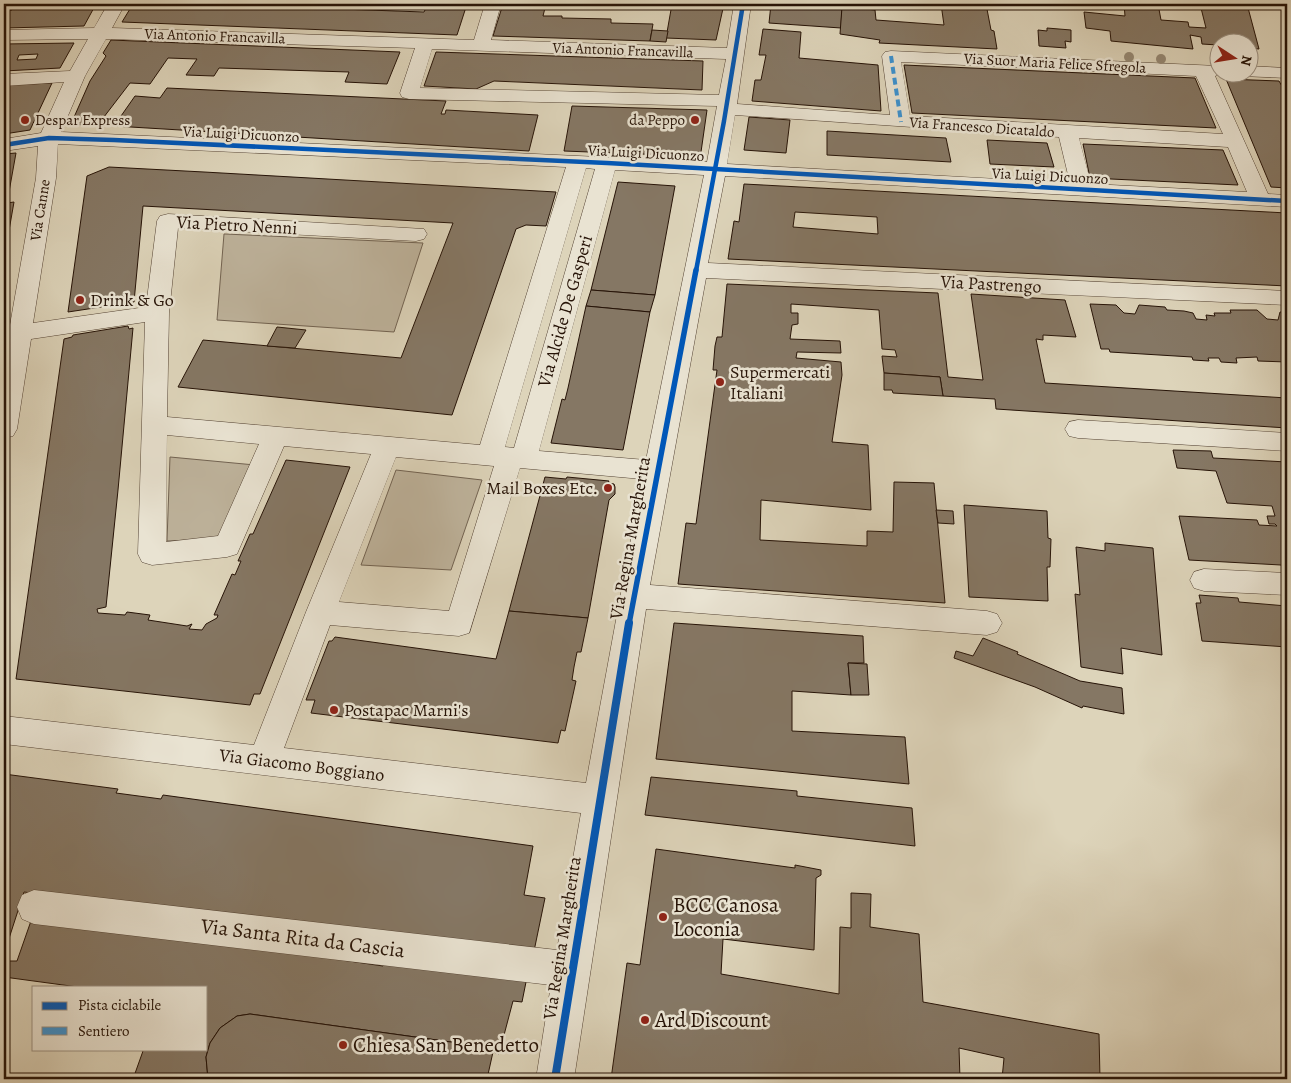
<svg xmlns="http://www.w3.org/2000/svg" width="1291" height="1083" font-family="Alegreya,serif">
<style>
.green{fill:#beb39c;stroke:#726352}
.building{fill:#857764;stroke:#261307;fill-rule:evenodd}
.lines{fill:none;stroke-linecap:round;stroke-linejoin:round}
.minor-casing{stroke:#544334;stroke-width:1}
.minor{fill:#e9e3d2;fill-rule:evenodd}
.quiet{stroke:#3b92d1;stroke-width:4;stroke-dasharray:7 4;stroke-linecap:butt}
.cycleway-far2-casing{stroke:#e9e3d2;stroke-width:7}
.cycleway-far1-casing{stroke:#e9e3d2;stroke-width:9}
.cycleway-casing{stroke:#e9e3d2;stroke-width:11}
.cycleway-far2{stroke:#0057b8;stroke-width:4.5}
.cycleway-far1{stroke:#0057b8;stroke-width:5.5}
.cycleway{stroke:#0057b8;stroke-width:8}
.tree{fill:#968974}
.poi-dot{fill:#8f2418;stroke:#e9e3d2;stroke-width:2}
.labels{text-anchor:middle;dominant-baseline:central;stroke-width:5;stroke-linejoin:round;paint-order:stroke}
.far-street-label{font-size:15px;fill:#261307;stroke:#e9e3d2}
.far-poi-label{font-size:15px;fill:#261307;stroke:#e9e3d2;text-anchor:start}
.street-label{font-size:18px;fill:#261307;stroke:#e9e3d2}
.poi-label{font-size:18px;fill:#261307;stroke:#e9e3d2;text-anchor:start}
.near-poi-label{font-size:21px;fill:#261307;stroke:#e9e3d2;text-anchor:start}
.near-street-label{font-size:21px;fill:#261307;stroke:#e9e3d2}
</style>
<rect width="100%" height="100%" fill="#ddd4ba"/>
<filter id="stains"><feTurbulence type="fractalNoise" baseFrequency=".004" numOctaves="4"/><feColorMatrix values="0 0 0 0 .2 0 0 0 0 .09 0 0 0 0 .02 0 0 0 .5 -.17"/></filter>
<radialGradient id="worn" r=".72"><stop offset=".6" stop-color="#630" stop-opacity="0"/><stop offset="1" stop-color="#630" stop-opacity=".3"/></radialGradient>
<g class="green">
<polygon points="224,234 225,234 423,243 394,332 217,320"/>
<polygon points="170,457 255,465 218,539 167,541"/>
<polygon points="396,470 482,480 451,570 361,565"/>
</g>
<g class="building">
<polygon points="16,4 96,4 84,26 4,28 4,11 12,10"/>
<polygon points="133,4 200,4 424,12 428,4 467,4 457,35 122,22"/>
<polygon points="503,4 546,4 543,16 562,16 562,18 611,19 611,23 653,24 650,41 493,36"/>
<polygon points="672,4 724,4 716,40 666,38"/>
<polygon points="771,4 842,6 841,28 769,23"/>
<polygon points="941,4 986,4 991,30 994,31 997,49 879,43 880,40 840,34 842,7 875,10 876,20 944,25"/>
<polygon points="1124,4 1158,4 1161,20 1188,22 1189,27 1206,28 1200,4 1247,4 1259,49 1248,48 1248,42 1218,42 1218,45 1202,44 1201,37 1190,35 1193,49 1111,41 1110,31 1086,28 1084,12 1125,16"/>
<polygon points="1047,28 1071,30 1071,42 1065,41 1066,48 1039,46 1038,30 1047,31"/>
<polygon points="763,29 801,32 799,58 878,65 881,111 752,101 755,80 761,80 766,55 759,55"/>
<polygon points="652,30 668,31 666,42 650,41"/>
<polygon points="111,40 400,52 387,84 345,82 349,72 219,68 214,76 186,75 197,59 168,58 150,84 130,83 97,126 71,124 90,81 106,56 103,53"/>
<path d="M74 43 60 68 4 71V44ZM38 54 36 59 17 60 19 55Z"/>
<polygon points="436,52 703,61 702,90 494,81 476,89 424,86"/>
<polygon points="904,65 1195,78 1216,128 912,113"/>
<polygon points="1226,79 1279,81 1287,95 1287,188 1271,187"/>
<polygon points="52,83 30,130 4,134 4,85"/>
<polygon points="167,88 446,101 441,114 445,114 446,110 538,115 529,151 114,126 135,96 160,98"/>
<polygon points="572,106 707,110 701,152 692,156 564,151"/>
<polygon points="749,117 790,120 786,153 744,150"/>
<polygon points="827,131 946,138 951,162 827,155"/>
<polygon points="987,140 1047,143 1054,167 990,164"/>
<polygon points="1083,144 1223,150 1238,185 1090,178"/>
<polygon points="16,153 7,203 14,202 4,259 4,154"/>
<polygon points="109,167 204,172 556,192 546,226 526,225 516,229 452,415 178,387 203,340 401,358 453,223 143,206 134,302 68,312 87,176"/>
<polygon points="618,182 675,186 655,295 591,290"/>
<path d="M744 184 1287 213V286L728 259 734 221 739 222ZM795 212 877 217 878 234 793 227Z"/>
<polygon points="727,284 938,293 948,377 983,380 971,294 1065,300 1076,337 1043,335 1043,340 1036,339 1045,383 1287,398 1287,428 996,409 995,399 943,396 940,377 884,373 882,356 897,357 895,350 882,349 879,310 791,304 791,313 798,313 798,324 792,325 790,339 840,341 841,353 797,352 796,358 841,362 842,375 832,442 868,445 871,510 761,500 760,540 867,546 867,531 893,532 894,482 934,483 945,603 678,584 686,523 696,524 717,370 713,370 715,346 717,337 722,337"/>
<polygon points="591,290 655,295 650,312 586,306"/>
<polygon points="1090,304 1116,305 1124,313 1135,314 1139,305 1165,307 1167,310 1184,311 1193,313 1196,319 1207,320 1206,315 1215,316 1214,313 1231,313 1230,310 1257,310 1267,319 1278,320 1280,312 1287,312 1287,362 1258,361 1257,357 1236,358 1237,363 1221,362 1219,358 1208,358 1209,361 1193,360 1192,357 1110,352 1109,349 1101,349"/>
<polygon points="586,306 650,312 623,450 551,443 562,399 565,400 568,388"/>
<polygon points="128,326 129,329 133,328 118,490 106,607 97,609 98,613 125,615 127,612 150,615 148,620 187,626 192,624 189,629 202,630 206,624 217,618 218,615 214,615 232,574 235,575 241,561 238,561 250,534 253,534 286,460 350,467 260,694 254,694 250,705 16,679 64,339 72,337 73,335"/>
<polygon points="277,327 306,330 295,348 267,346"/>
<polygon points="884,373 940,377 943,396 893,393 892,390 884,390"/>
<polygon points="1173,450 1211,451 1213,458 1287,462 1287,575 1281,565 1189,560 1179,516 1257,520 1259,525 1277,526 1275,524 1269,524 1267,516 1275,516 1272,506 1227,503 1216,471 1177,468"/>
<polygon points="545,477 566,479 567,477 609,481 608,483 614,484 615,487 615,494 609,500 588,618 509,611"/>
<polygon points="964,505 1047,511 1048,538 1051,539 1050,567 1047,567 1048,601 969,597"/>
<polygon points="936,510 953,511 954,524 938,523"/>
<polygon points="1105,543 1153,548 1162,655 1121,648 1123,674 1081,667 1075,594 1080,595 1076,547 1105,551"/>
<polygon points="1199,595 1238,598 1239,602 1287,606 1287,647 1202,641 1196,603 1201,603"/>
<polygon points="509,611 588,618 581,652 577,652 574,667 572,680 576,681 565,731 561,730 558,743 311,713 315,700 306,700 329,641 332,641 335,637 496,659"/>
<polygon points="674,623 863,636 864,663 848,663 851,695 792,691 792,731 905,737 909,784 656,759"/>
<polygon points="983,638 1018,652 1017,654 1080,681 1122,688 1124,714 1083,706 1082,708 1035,687 954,658 956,651 973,656"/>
<polygon points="848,663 867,664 869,695 851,695"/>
<polygon points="4,774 118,789 116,793 161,799 163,795 533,846 524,895 545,898 533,956 24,892 4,954"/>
<polygon points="651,777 797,791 797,796 912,808 915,846 645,815"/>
<polygon points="656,849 795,868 795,865 821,870 821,875 816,878 814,950 723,939 721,974 839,994 840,927 851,928 851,893 871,894 870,927 919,934 923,1002 1099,1034 1100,1079 1002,1079 1004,1058 959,1048 960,1079 611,1079 627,963 640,965"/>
<polygon points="32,918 127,928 383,966 384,959 527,977 522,1002 513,1001 499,1054 493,1052 494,1048 250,1014 237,1016 220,1028 210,1043 206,1057 208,1079 133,1079 143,1051 136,1049 206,1049 206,987 78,987 4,977 4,961 17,961"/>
<polygon points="250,1014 494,1048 493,1052 487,1079 208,1079 206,1057 210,1043 220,1028 237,1016"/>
</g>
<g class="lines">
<defs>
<g id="minor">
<path d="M108 4H125L112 28 474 40 485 4H501L491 40 727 48 734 4H751L737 104 890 115 882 56 885 52 891 51 1218 66V72H1226L1215 76 1268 194 1287 195V207L725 176 708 263 1287 291V305L706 278 650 585 987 611 997 614 1002 623 997 632 987 635 646 609 574 1079H536L551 985 34 924 22 919 17 907 22 895 34 890 557 950 581 813 4 744V716L254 745 306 612 371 454 284 446 237 554 227 557 152 565 142 562 138 554 145 322 31 339 17 429 13 436 4 438V359L36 178 38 146 4 151V139L41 133 64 82 4 86V74L70 71 88 39 4 40V30L94 28ZM106 39 415 48 400 93 402 97 409 99 717 106 707 162 61 132 85 76ZM432 49 726 59 719 95 420 88ZM901 62 1196 76 1223 134 910 116ZM735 115 1059 137 1070 183 727 164ZM1079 138 1228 147 1247 192 1091 184ZM58 144 566 167 480 445 167 417 169 313 178 228 416 241 424 239 427 234 424 229 168 214 160 216 157 221 146 307 33 323 56 178ZM586 168 595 169 514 448 505 447ZM615 170 704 175 646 460 539 451ZM167 435 259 444 218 536 166 542ZM396 457 494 466 449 611 339 602ZM520 468 642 479 586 783 284 748 330 625 459 636 469 633Z"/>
<polygon points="1248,66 1287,68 1287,78 1241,76 1239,72 1248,72"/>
<polygon points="1078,420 1287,433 1287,451 1078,438 1069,436 1065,429 1069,422"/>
<polygon points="1204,569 1287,573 1287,595 1204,591 1194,588 1190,580 1194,572"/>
</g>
</defs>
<use href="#minor" class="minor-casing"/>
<use href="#minor" class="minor"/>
<polyline class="quiet" points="891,56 901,122"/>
<defs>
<g id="cycleway-far2">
<polyline points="4,145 49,138 114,140 607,163 1287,201"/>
<polyline points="696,271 724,121 743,4"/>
</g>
<polyline id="cycleway-far1" points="629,624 696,270"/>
<polyline id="cycleway" points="555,1079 629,623"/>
</defs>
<use href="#cycleway-far2" class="cycleway-far2-casing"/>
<use href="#cycleway-far1" class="cycleway-far1-casing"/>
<use href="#cycleway" class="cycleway-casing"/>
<use href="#cycleway-far2" class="cycleway-far2"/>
<use href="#cycleway-far1" class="cycleway-far1"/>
<use href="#cycleway" class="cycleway"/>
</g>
<g class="tree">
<circle cx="1129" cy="57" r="5"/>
<circle cx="1161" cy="59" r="5"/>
</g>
<g class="poi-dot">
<circle cx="25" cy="120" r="5"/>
<circle cx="695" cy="120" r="5"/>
<circle cx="80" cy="300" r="5"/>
<circle cx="720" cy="382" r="5"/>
<circle cx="608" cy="488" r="5"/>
<circle cx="334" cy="710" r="5"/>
<circle cx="663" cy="917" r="5"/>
<circle cx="645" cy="1020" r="5"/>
<circle cx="343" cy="1045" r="5"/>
</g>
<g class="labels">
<g class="far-street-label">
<text transform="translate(215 36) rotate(2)">Via Antonio Francavilla</text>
<text transform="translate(623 50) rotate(2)">Via Antonio Francavilla</text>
<text transform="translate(1055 63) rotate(3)">Via Suor Maria Felice Sfregola</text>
<text transform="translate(982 127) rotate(4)">Via Francesco Dicataldo</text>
<text transform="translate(241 134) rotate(3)">Via Luigi Dicuonzo</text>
<text transform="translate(646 153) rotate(3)">Via Luigi Dicuonzo</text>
<text transform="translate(1050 176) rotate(3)">Via Luigi Dicuonzo</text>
<text transform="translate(40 210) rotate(-81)">Via Canne</text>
</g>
<g class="far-poi-label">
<text x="35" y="120">Despar Express</text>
<text x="685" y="120" text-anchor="end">da Peppo</text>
</g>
<g class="street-label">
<text transform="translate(237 225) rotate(3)">Via Pietro Nenni</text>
<text transform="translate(991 284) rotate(3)">Via Pastrengo</text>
<text transform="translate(565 311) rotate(-74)">Via Alcide De Gasperi</text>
<text transform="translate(630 538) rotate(-80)">Via Regina Margherita</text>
<text transform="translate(302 765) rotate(7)">Via Giacomo Boggiano</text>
<text transform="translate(562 938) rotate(-81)">Via Regina Margherita</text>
</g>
<g class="poi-label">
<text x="90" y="300">Drink &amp; Go</text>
<text x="730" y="372">Supermercati<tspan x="730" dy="21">Italiani</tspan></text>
<text x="598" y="488" text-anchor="end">Mail Boxes Etc.</text>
<text x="344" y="710">Postapac Marni's</text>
</g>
<g class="near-poi-label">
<text x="673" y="905">BCC Canosa<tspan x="673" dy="24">Loconia</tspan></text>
<text x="655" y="1020">Ard Discount</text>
<text x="353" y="1045">Chiesa San Benedetto</text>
</g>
<g class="near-street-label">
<text transform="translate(303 938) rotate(7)">Via Santa Rita da Cascia</text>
</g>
</g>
<rect width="1291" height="1083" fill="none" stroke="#ddd4ba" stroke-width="20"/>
<rect x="5" y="5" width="1281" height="1073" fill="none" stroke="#261307" stroke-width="2.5"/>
<rect x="10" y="10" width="1271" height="1063" fill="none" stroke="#261307"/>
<rect x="32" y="986" width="175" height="65" fill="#e9e3d2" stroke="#9b9081"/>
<rect x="42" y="1002" width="25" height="8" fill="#0057b8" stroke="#9b9081"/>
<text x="78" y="1010" font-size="15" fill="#261307">Pista ciclabile</text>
<rect x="42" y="1027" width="25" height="8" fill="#3b92d1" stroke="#9b9081"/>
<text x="78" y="1036" font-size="15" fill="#261307">Sentiero</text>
<g transform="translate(1234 58) rotate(102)"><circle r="24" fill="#e9e3d2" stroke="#9b9081"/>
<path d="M0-4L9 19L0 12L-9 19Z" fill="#8f2418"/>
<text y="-8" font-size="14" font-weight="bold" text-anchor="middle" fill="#261307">N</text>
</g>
<rect width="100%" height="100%" filter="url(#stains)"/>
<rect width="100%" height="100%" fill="url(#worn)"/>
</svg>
